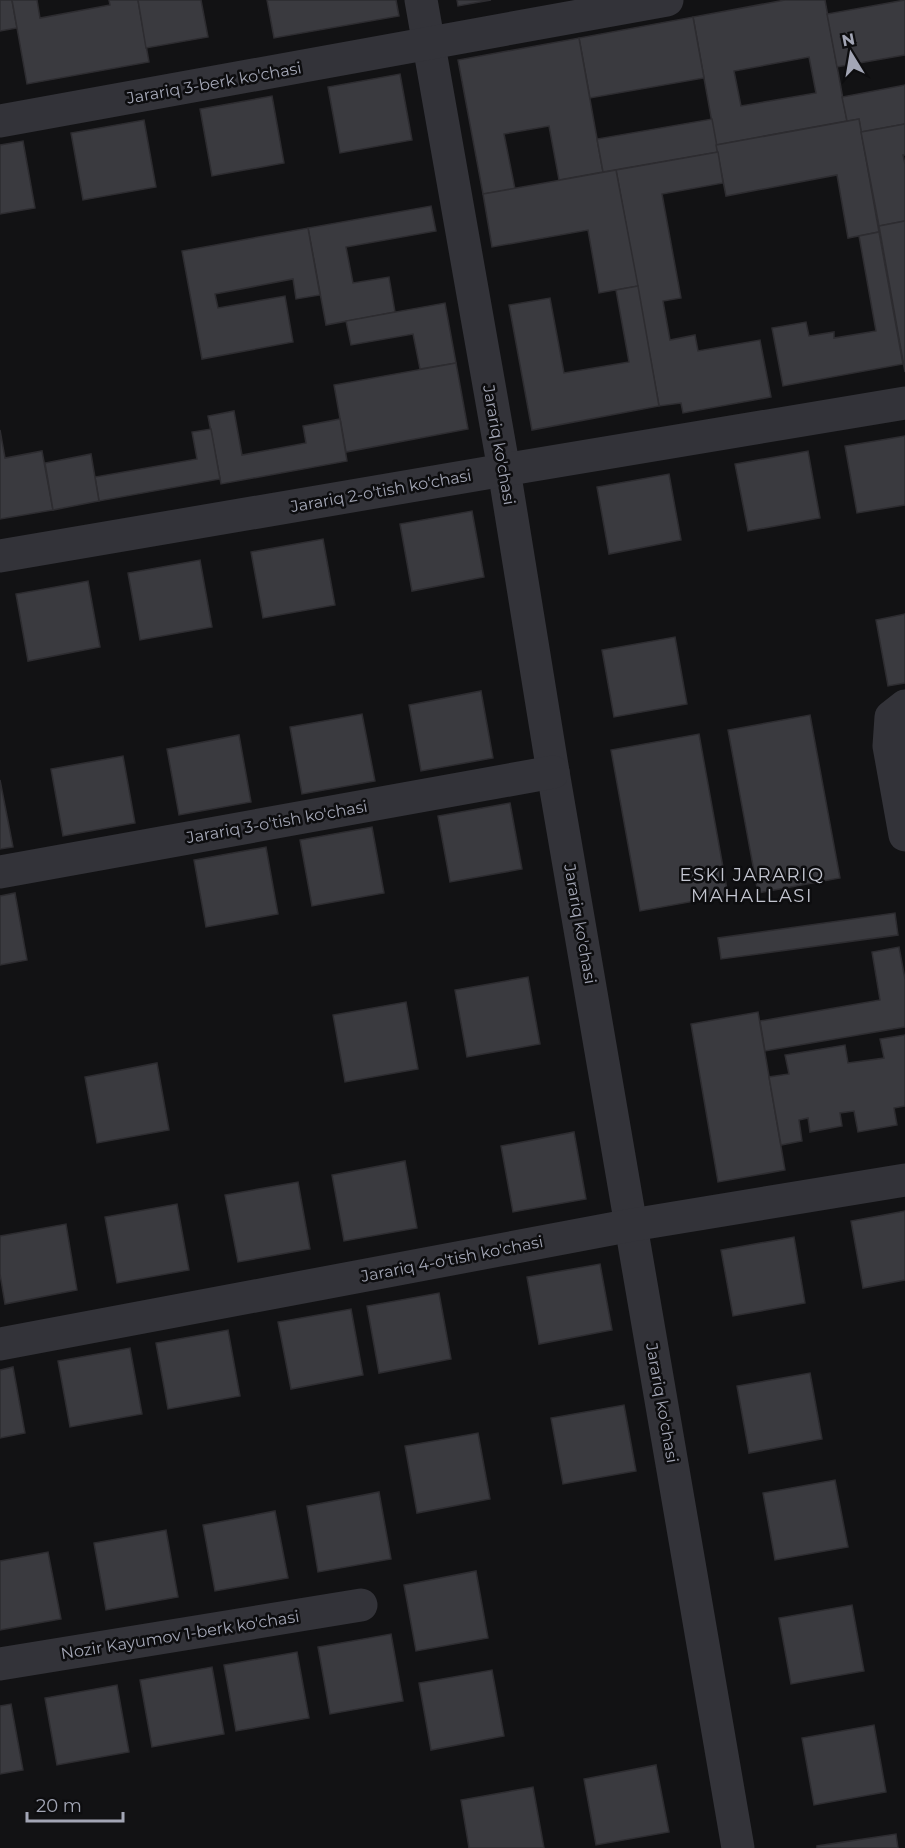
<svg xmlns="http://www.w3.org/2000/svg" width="905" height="1848" font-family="Montserrat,sans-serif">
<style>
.building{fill:#3a3a3f;stroke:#2d2c30;stroke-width:1.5;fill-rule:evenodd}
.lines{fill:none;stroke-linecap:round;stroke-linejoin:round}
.minor{stroke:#333339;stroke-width:33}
.labels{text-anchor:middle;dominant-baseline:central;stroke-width:5;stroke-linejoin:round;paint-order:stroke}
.street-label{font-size:16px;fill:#a3a6b5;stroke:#0d0d0f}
.neighbourhood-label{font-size:18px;letter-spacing:1.5px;fill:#c4c6d1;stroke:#0d0d0f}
</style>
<rect width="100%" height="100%" fill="#121214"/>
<g class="building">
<polygon points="0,0 12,0 17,28 0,31"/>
<polygon points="12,0 37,0 40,18 110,5 109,0 138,0 149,62 27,84"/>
<polygon points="138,0 201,0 208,37 146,48"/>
<polygon points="267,0 396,0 399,16 274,38"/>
<polygon points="457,0 491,0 458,6"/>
<path d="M785 0H825L847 121 716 145 693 17ZM809 57 816 93 741 106 734 71Z"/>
<polygon points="905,0 905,55 837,67 827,14"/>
<polygon points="693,17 704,78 590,98 579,38"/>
<polygon points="579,38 603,172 559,180 549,126 504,134 515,189 483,194 458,60"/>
<polygon points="400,74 412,140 340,153 328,87"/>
<polygon points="905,85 905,124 861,132 859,119 847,121 842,97"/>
<polygon points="272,96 284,163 212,176 200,109"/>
<polygon points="712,119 718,152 603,172 597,139"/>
<polygon points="859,119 879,232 848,238 837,175 726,196 716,145"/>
<polygon points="144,120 156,187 83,200 71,133"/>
<polygon points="905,124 905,155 903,155 905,164 905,221 879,226 861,132"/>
<polygon points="23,141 35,208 0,214 0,145"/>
<polygon points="718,152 723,183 662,194 681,298 663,301 670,340 695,335 698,351 760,340 771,397 683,413 681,403 659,406 616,170"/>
<polygon points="616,170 638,286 599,293 588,230 492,247 483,194"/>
<polygon points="431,206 436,231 346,247 353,283 389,277 395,312 326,325 308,228"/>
<polygon points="905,221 905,372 879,226"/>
<polygon points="308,228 320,295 296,299 293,279 215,294 218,308 285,296 293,342 202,359 182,251"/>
<polygon points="879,232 903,364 783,386 772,328 806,322 809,336 834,332 834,338 876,331 859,236"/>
<polygon points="638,286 659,406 532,430 509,305 550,298 564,373 629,362 616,290"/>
<polygon points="445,303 456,363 420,369 413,334 351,345 346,321"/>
<polygon points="456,363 468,429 346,452 334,385"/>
<polygon points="234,411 242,455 306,443 303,426 340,419 347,461 221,484 208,416"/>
<polygon points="211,429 220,479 99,501 95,477 197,459 192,432"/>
<polygon points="0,430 5,458 42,451 53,510 0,519"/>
<polygon points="905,436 905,505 857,513 845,446"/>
<polygon points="808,451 820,518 748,531 735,464"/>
<polygon points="91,454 99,501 53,510 45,463"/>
<polygon points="669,474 681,540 609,554 597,487"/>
<polygon points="472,511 484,577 412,591 400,524"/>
<polygon points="323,539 335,605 263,618 251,552"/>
<polygon points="200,560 212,627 140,640 128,573"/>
<polygon points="88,581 100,647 28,661 16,594"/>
<polygon points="905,614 905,683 888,686 876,620"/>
<polygon points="675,637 687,704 614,717 602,650"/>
<polygon points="481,691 493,758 421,771 409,705"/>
<polygon points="362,714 375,781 302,794 290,727"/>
<polygon points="810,715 840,878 758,893 728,730"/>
<polygon points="699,734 728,895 640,911 611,750"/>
<polygon points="239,735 251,802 179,815 167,749"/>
<polygon points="123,756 135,823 63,836 51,769"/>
<polygon points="0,780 13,847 0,849"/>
<polygon points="510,803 522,869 450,882 438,816"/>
<polygon points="372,827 384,893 312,906 300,840"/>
<polygon points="266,847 278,914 206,927 194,860"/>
<polygon points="15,893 27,960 0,965 0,896"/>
<polygon points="895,913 898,935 721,959 718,938"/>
<polygon points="899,947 905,979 905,1027 765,1051 760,1021 880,1000 872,952"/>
<polygon points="528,977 540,1044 467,1057 455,990"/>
<polygon points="406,1002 418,1069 345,1082 333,1015"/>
<polygon points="758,1012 785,1170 718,1182 691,1024"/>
<polygon points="905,1035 905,1106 894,1108 897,1125 858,1132 854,1111 840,1113 842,1126 810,1132 808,1118 799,1120 802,1141 781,1145 769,1077 789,1074 785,1055 845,1045 848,1063 884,1058 880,1039"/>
<polygon points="157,1063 169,1130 97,1143 85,1077"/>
<polygon points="574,1132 586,1199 513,1212 501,1146"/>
<polygon points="405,1161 417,1228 344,1241 332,1175"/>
<polygon points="298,1182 310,1249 238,1262 225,1195"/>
<polygon points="177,1204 189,1270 117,1283 105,1217"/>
<polygon points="905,1211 905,1280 863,1288 851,1221"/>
<polygon points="66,1224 77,1290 5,1304 0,1274 0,1236"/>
<polygon points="794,1237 805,1303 733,1316 721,1250"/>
<polygon points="600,1264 612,1330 539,1344 527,1277"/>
<polygon points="439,1293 451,1359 379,1373 367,1306"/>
<polygon points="351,1309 363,1375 291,1389 278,1322"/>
<polygon points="228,1330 240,1396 168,1409 156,1343"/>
<polygon points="130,1348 142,1414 70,1427 58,1361"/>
<polygon points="13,1367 25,1433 0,1438 0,1370"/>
<polygon points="810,1373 822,1439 749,1453 737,1386"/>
<polygon points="624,1405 636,1471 563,1484 551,1418"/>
<polygon points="478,1433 490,1499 417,1513 405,1446"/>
<polygon points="835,1480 848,1547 775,1560 763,1493"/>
<polygon points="379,1492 391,1559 318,1572 307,1506"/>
<polygon points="275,1511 288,1578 215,1591 203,1525"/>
<polygon points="166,1530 178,1597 106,1610 94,1543"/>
<polygon points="48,1552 61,1619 0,1630 0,1561"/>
<polygon points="476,1571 488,1638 416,1651 404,1585"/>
<polygon points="852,1605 864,1671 791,1684 779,1618"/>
<polygon points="391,1634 403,1701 330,1714 318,1647"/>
<polygon points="297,1652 309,1718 236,1731 224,1665"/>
<polygon points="212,1667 224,1734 152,1747 140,1680"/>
<polygon points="492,1670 504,1736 431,1750 419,1683"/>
<polygon points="117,1685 129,1752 57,1765 45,1698"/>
<polygon points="11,1704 23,1770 0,1774 0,1706"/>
<polygon points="874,1725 886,1792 814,1805 802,1738"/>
<polygon points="656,1765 669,1832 596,1845 584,1779"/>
<polygon points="533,1787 544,1848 469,1848 461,1800"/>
<polygon points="896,1834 898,1848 817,1848 817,1846"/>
</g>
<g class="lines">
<g class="minor">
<polyline points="421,0 504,470 553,772 738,1848"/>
<polyline points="0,121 667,0"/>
<polyline points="0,556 504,470 905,403"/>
<polyline points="905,706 891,717 889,746 905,835"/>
<polyline points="0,872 553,772"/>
<polyline points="0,1344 632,1225 905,1180"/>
<polyline points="0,1664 361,1605"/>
</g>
</g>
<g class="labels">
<g class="street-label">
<text transform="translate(214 83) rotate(-10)">Jarariq 3-berk ko'chasi</text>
<text transform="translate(499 445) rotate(80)">Jarariq ko'chasi</text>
<text transform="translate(381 491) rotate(-10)">Jarariq 2-o'tish ko'chasi</text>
<text transform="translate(277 822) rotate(-10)">Jarariq 3-o'tish ko'chasi</text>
<text transform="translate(580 924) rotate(80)">Jarariq ko'chasi</text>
<text transform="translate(452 1259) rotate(-11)">Jarariq 4-o'tish ko'chasi</text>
<text transform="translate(662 1403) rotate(80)">Jarariq ko'chasi</text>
<text transform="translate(180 1635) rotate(-9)">Nozir Kayumov 1-berk ko'chasi</text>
</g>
<g class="neighbourhood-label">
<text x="752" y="875">ESKI JARARIQ<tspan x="752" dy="21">MAHALLASI</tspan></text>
</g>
</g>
<g transform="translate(851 54) rotate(349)" stroke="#0d0d0f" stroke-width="4.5" paint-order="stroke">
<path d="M0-4.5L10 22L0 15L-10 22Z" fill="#a3a6b5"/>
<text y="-9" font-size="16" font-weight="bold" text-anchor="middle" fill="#a3a6b5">N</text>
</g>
<path d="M27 1812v9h96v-9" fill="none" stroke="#a3a6b5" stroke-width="3"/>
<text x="36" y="1812" font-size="18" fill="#a3a6b5" stroke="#0d0d0f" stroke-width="4.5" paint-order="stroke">20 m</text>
</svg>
